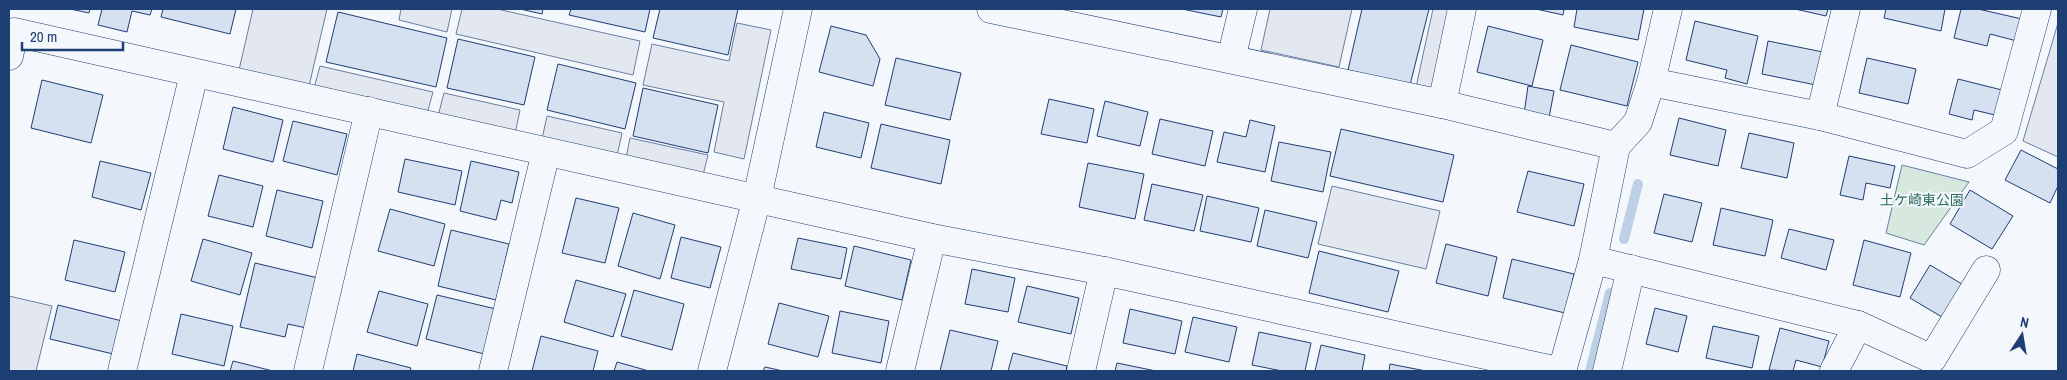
<svg xmlns="http://www.w3.org/2000/svg" width="2067" height="380" font-family="'Archivo Narrow','Noto Sans JP',sans-serif">
<style>
.green{fill:#d7e8df;stroke:#687fa3}
.parking{fill:#e3e8f0;stroke:#687fa3}
.lines{fill:none;stroke-linecap:round;stroke-linejoin:round}
.stream{stroke:#bed0e5;stroke-width:10}
.building{fill:#d5e0f0;stroke:#1d3f73}
.street-casing{stroke:#1d3f73;stroke-width:29}
.street{stroke:#f4f7fb;stroke-width:28}
.labels{text-anchor:middle;dominant-baseline:central;stroke-width:4;stroke-linejoin:round;paint-order:stroke}
.park-label{font-size:14px;fill:#2c6c60;stroke:#f4f7fb}
</style>
<rect width="100%" height="100%" fill="#f4f7fb"/>
<polygon class="green" points="1902,165 1969,182 1924,245 1886,233"/>
<g class="parking">
<polygon points="253,9 327,9 309,86 239,70"/>
<polygon points="401,9 452,9 447,32 399,20"/>
<polygon points="462,9 497,9 640,41 633,75 456,34"/>
<polygon points="1270,9 1352,9 1339,67 1261,50"/>
<polygon points="1433,9 1453,9 1435,92 1416,87"/>
<polygon points="737,23 771,30 744,159 714,152 724,102 643,85 652,44 729,61"/>
<polygon points="2058,23 2058,157 2023,141"/>
<polygon points="320,66 433,92 427,114 314,88"/>
<polygon points="444,93 520,110 515,134 438,116"/>
<polygon points="547,116 622,133 617,156 542,139"/>
<polygon points="630,138 708,155 703,175 626,158"/>
<polygon points="1332,186 1440,211 1426,269 1318,244"/>
<polygon points="9,296 52,306 36,371 9,371"/>
</g>
<g class="lines">
<g class="stream">
<polyline points="1624,239 1638,184"/>
<polyline points="1590,371 1610,293"/>
</g>
</g>
<g class="building">
<polygon points="70,9 90,9 89,13"/>
<polygon points="102,9 152,9 150,15 132,11 127,32 98,25"/>
<polygon points="163,9 236,9 230,34 161,17"/>
<polygon points="520,9 543,9 542,14"/>
<polygon points="571,9 650,9 645,32 569,15"/>
<polygon points="660,9 738,9 728,55 653,38"/>
<polygon points="1182,9 1223,9 1221,17"/>
<polygon points="1362,9 1429,9 1410,85 1348,70"/>
<polygon points="1536,9 1564,9 1563,15"/>
<polygon points="1577,9 1644,9 1638,40 1574,27"/>
<polygon points="1795,9 1828,9 1826,16"/>
<polygon points="1886,9 1945,9 1941,31 1884,18"/>
<polygon points="1961,9 1978,9 2022,19 2017,41 1990,34 1987,46 1954,38"/>
<polygon points="338,12 447,38 436,87 326,62"/>
<polygon points="1695,21 1758,36 1747,84 1725,78 1727,70 1686,60"/>
<polygon points="831,26 866,35 880,59 873,86 819,72"/>
<polygon points="1488,26 1543,40 1532,86 1477,72"/>
<polygon points="458,39 535,57 524,105 447,88"/>
<polygon points="1768,41 1823,52 1816,85 1762,74"/>
<polygon points="1571,45 1638,62 1627,106 1560,90"/>
<polygon points="896,58 961,73 950,120 885,105"/>
<polygon points="1867,58 1916,69 1908,104 1859,93"/>
<polygon points="558,64 636,83 625,129 547,110"/>
<polygon points="1958,79 2002,90 1995,115 1974,110 1972,120 1949,114"/>
<polygon points="42,80 103,95 91,143 31,128"/>
<polygon points="1528,86 1554,91 1549,118 1524,114"/>
<polygon points="643,88 718,105 708,153 633,136"/>
<polygon points="1049,99 1094,109 1087,143 1041,134"/>
<polygon points="1105,101 1148,112 1140,146 1097,136"/>
<polygon points="233,107 283,120 273,162 223,149"/>
<polygon points="824,112 869,123 861,158 816,147"/>
<polygon points="1679,118 1726,130 1718,166 1670,155"/>
<polygon points="1160,119 1213,131 1205,166 1152,154"/>
<polygon points="1250,120 1275,126 1265,172 1217,162 1224,132 1246,137"/>
<polygon points="293,121 347,134 337,175 283,161"/>
<polygon points="881,124 950,140 941,184 871,168"/>
<polygon points="1341,129 1454,155 1443,202 1330,176"/>
<polygon points="1749,133 1794,143 1787,178 1741,168"/>
<polygon points="1279,142 1331,152 1323,192 1271,181"/>
<polygon points="2021,150 2058,169 2058,186 2050,203 2005,180"/>
<polygon points="1849,156 1895,166 1890,188 1866,183 1863,200 1840,195"/>
<polygon points="405,159 462,171 455,205 398,192"/>
<polygon points="100,161 151,173 141,210 92,197"/>
<polygon points="471,161 519,172 512,203 501,200 496,220 460,211"/>
<polygon points="1088,163 1144,174 1135,219 1079,207"/>
<polygon points="1528,171 1584,184 1574,226 1517,212"/>
<polygon points="219,175 263,186 253,227 208,216"/>
<polygon points="1152,184 1203,195 1194,231 1144,220"/>
<polygon points="277,190 323,201 312,248 266,236"/>
<polygon points="1970,190 2013,216 1992,249 1950,224"/>
<polygon points="1664,194 1702,203 1692,242 1654,233"/>
<polygon points="1207,196 1259,208 1251,242 1200,231"/>
<polygon points="576,198 619,208 605,263 562,253"/>
<polygon points="1721,208 1773,220 1765,256 1713,245"/>
<polygon points="390,209 445,224 434,266 378,251"/>
<polygon points="1265,210 1317,222 1308,258 1257,246"/>
<polygon points="633,213 675,225 660,279 618,266"/>
<polygon points="1789,229 1834,240 1826,270 1781,258"/>
<polygon points="451,230 509,244 496,300 438,286"/>
<polygon points="681,237 721,247 710,288 671,278"/>
<polygon points="798,238 847,248 841,279 791,269"/>
<polygon points="203,239 252,253 240,295 191,281"/>
<polygon points="74,240 125,252 115,292 65,280"/>
<polygon points="1864,240 1911,253 1900,297 1853,285"/>
<polygon points="1446,244 1497,257 1488,296 1436,283"/>
<polygon points="854,246 911,260 902,300 845,286"/>
<polygon points="1319,251 1399,271 1388,312 1309,293"/>
<polygon points="1512,259 1574,274 1565,313 1503,298"/>
<polygon points="255,263 318,278 306,328 288,324 285,337 240,327"/>
<polygon points="1930,265 1967,287 1947,320 1910,298"/>
<polygon points="972,269 1015,278 1008,312 965,304"/>
<polygon points="576,280 626,294 613,337 564,322"/>
<polygon points="1027,286 1079,298 1071,334 1018,322"/>
<polygon points="634,290 684,304 672,350 621,336"/>
<polygon points="379,291 428,304 417,346 367,332"/>
<polygon points="437,295 496,309 484,354 426,339"/>
<polygon points="779,303 829,316 818,357 768,344"/>
<polygon points="58,305 122,321 113,354 50,339"/>
<polygon points="1655,308 1687,316 1678,352 1646,344"/>
<polygon points="1130,309 1182,321 1175,354 1123,343"/>
<polygon points="840,311 889,321 881,363 832,353"/>
<polygon points="181,314 233,326 224,366 172,354"/>
<polygon points="1193,317 1237,327 1229,362 1185,352"/>
<polygon points="1713,326 1759,336 1752,368 1706,358"/>
<polygon points="1780,328 1829,341 1822,367 1796,360 1793,371 1769,370"/>
<polygon points="950,330 998,341 991,371 940,371"/>
<polygon points="1259,332 1311,343 1305,371 1282,371 1252,365"/>
<polygon points="541,336 598,351 593,371 532,371"/>
<polygon points="1321,345 1365,355 1362,371 1315,371"/>
<polygon points="1013,353 1067,366 1066,371 1008,371"/>
<polygon points="357,354 411,368 410,371 353,371"/>
<polygon points="233,361 273,371 230,371"/>
<polygon points="617,362 649,371 614,371"/>
<polygon points="1117,363 1156,371 1115,371"/>
<polygon points="1390,364 1426,371 1389,371"/>
<polygon points="765,367 783,371 763,371"/>
</g>
<g class="lines">
<defs>
<g id="street">
<polyline points="991,9 1442,104 1616,146"/>
<polyline points="9,56 14,32 932,238 1104,271 1558,371"/>
<polyline points="1231,59 1243,9"/>
<polyline points="1651,82 1820,116 1967,154 2004,131 2037,9"/>
<polyline points="1442,104 1462,9"/>
<polyline points="1820,116 1846,9"/>
<polyline points="1593,260 1858,325 1834,371"/>
<polyline points="1858,325 1932,359 1986,270"/>
<polyline points="122,371 194,74"/>
<polyline points="308,371 369,111"/>
<polyline points="493,371 546,152"/>
<polyline points="712,371 757,198 798,9"/>
<polyline points="900,371 932,238"/>
<polyline points="1081,371 1104,271"/>
<polyline points="1562,371 1593,260 1616,146 1638,122 1651,82 1668,9"/>
<polyline points="1607,371 1631,269"/>
</g>
</defs>
<use href="#street" class="street-casing"/>
<use href="#street" class="street"/>
</g>
<g class="labels">
<g class="park-label">
<text x="1922" y="200">土ケ崎東公園</text>
</g>
</g>
<rect width="2067" height="380" fill="none" stroke="#1d3f73" stroke-width="20"/>
<g transform="translate(2022 335) rotate(12)" stroke="#f4f7fb" stroke-width="4" paint-order="stroke">
<path d="M0-4L9 19L0 12L-9 19Z" fill="#1d3f73"/>
<text y="-8" font-size="14" font-weight="bold" text-anchor="middle" fill="#1d3f73">N</text>
</g>
<path d="M22 42v8h101v-8" fill="none" stroke="#1d3f73" stroke-width="2.5"/>
<text x="30" y="42" font-size="15" fill="#1d3f73" stroke="#f4f7fb" stroke-width="4" paint-order="stroke">20 m</text>
</svg>
